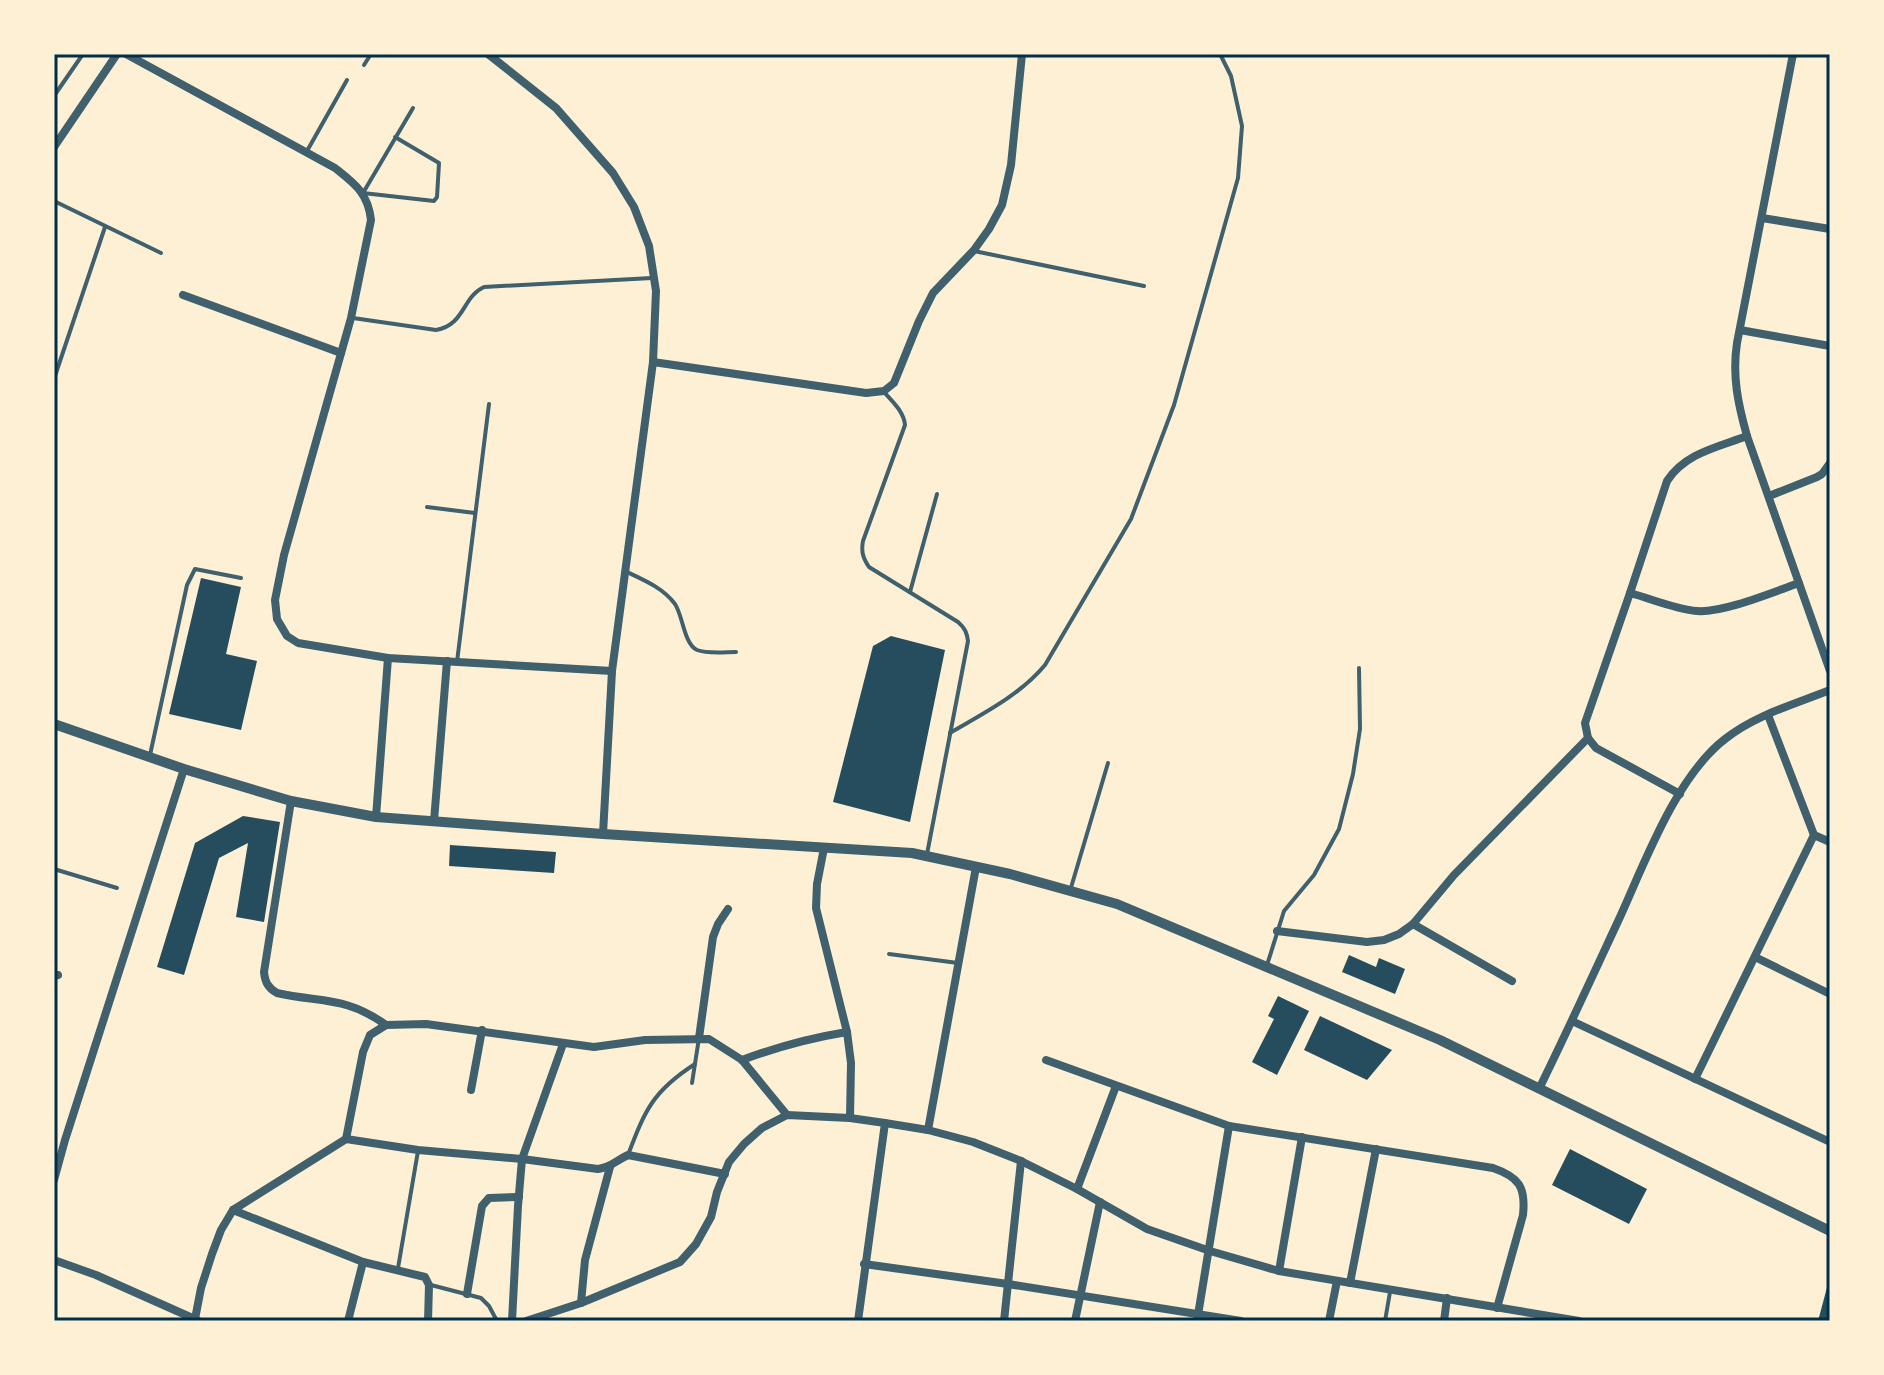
<svg xmlns="http://www.w3.org/2000/svg" width="1884" height="1375" font-family="'Fira Sans Condensed',sans-serif">
<style>
.building{fill:#264d5e}
.lines{fill:none;stroke-linecap:round;stroke-linejoin:round}
.service{stroke:#3f606c;stroke-width:4}
.minor{stroke:#3f606c;stroke-width:8}
.tertiary{stroke:#3f606c;stroke-width:10}
.neatline{fill:none;stroke:#003049;stroke-width:3}
</style>
<rect width="100%" height="100%" fill="#fdf0d5"/>
<g class="building">
<polygon points="201,578 241,587 226,654 257,661 241,730 169,714"/>
<polygon points="891,636 945,650 910,822 833,802 873,646"/>
<polygon points="243,816 280,822 264,922 236,917 248,843 219,858 184,975 157,967 195,843"/>
<polygon points="450,845 556,852 554,873 449,866"/>
<polygon points="1349,955 1376,967 1379,958 1405,969 1395,994 1342,972"/>
<polygon points="1278,996 1309,1011 1277,1075 1252,1062 1274,1019 1268,1016"/>
<polygon points="1320,1016 1392,1050 1367,1080 1304,1050"/>
<polygon points="1570,1149 1647,1189 1629,1224 1552,1185"/>
<polygon points="1829,1280 1830,1321 1818,1321"/>
</g>
<g class="lines">
<g class="service">
<polyline points="364,65 371,54"/>
<polyline points="54,96 83,54"/>
<polyline points="395,137 439,163 437,197 434,201 363,193 413,108"/>
<polyline points="307,151 347,80"/>
<polyline points="54,201 161,253"/>
<polyline points="974,251 1144,286"/>
<path d="M353 318 436 330C465 325 462 297 484 287L652 278"/>
<polyline points="54,379 105,227"/>
<path d="M884 392C893 402 904 412 905 425L863 541C861 552 863 558 869 567L958 622C965 628 967 633 968 641L927 854"/>
<polyline points="427,507 475,513"/>
<path d="M627 572C644 580 663 588 675 604 683 616 684 644 697 650 707 654 725 652 736 652"/>
<polyline points="910,592 937,494"/>
<polyline points="457,662 489,404"/>
<path d="M950 733C984 713 1020 695 1045 665L1131 519 1174 405 1238 178 1242 126 1231 76 1220 54"/>
<polyline points="150,755 187,585 195,569 241,578"/>
<polyline points="54,869 117,888"/>
<polyline points="1070,891 1108,763"/>
<polyline points="889,954 958,963"/>
<polyline points="1267,965 1284,911 1314,875 1339,829 1353,774 1360,729 1359,668"/>
<polyline points="692,1083 699,1038"/>
<path d="M628 1155C645 1110 653 1091 695 1064"/>
<polyline points="398,1268 418,1151"/>
<polyline points="431,1285 481,1298 489,1306 497,1321"/>
<polyline points="1385,1321 1390,1292"/>
</g>
<g class="minor">
<path d="M126 54 335 168C355 184 368 193 371 220L351 318 284 555 275 600 277 619 287 636 298 643 388 658 612 671"/>
<polyline points="488,54 556,108 613,173 634,207 649,246 656,291 653,362 612,671 603,834"/>
<path d="M1793 54 1737 343C1732 376 1738 404 1747 436L1830 671"/>
<polyline points="54,147 117,54"/>
<polyline points="1762,218 1830,229"/>
<polyline points="183,295 341,353"/>
<polyline points="1740,330 1830,346"/>
<polyline points="653,362 866,393 884,391 894,383 919,321 933,293 974,250 989,229 1002,205 1011,165 1022,54"/>
<polyline points="1769,496 1817,477 1822,474 1830,463"/>
<path d="M1630 593C1652 599 1675 609 1697 611 1723 613 1773 592 1799 583"/>
<polyline points="1768,715 1814,835 1830,842"/>
<path d="M1680 794 1596 748 1588 738 1585 723 1630 593 1667 481C1685 453 1718 447 1747 436"/>
<path d="M291 801 264 972C265 982 268 988 277 993 321 1003 346 996 386 1025"/>
<polyline points="376,817 388,658"/>
<polyline points="434,821 447,661"/>
<polyline points="824,848 817,884 816,908 847,1032 851,1063 850,1118"/>
<polyline points="1413,924 1512,981"/>
<polyline points="1277,931 1367,942 1384,940 1399,934 1413,924 1454,875 1588,738"/>
<polyline points="1755,957 1830,994"/>
<polyline points="54,976 58,975"/>
<polyline points="1572,1021 1830,1142"/>
<polyline points="699,1038 713,937 718,924 728,909"/>
<path d="M742 1060C777 1047 810 1038 847 1032"/>
<path d="M1046 1060 1229 1126 1493 1168C1519 1177 1526 1187 1523 1215L1497 1308"/>
<polyline points="1695,1079 1814,835"/>
<path d="M1539 1089C1567 1032 1593 975 1620 917 1645 862 1676 777 1725 739 1755 715 1795 704 1830 690"/>
<polyline points="471,1090 482,1030"/>
<polyline points="928,1130 976,867"/>
<polyline points="346,1139 363,1052 370,1035 386,1025 426,1024 594,1047 645,1040 709,1039 742,1060 787,1115"/>
<path d="M346 1139 418 1150 522 1159 598 1169C612 1167 615 1161 628 1155L725 1174"/>
<polyline points="54,1180 65,1140 184,769"/>
<polyline points="1077,1189 1116,1086"/>
<polyline points="233,1210 363,1262 425,1277 429,1285 428,1321"/>
<polyline points="54,1260 96,1275 197,1320"/>
<polyline points="864,1264 1008,1284 1241,1321"/>
<polyline points="1279,1271 1302,1137"/>
<polyline points="1350,1283 1376,1149"/>
<polyline points="467,1294 482,1206 489,1198 519,1197"/>
<polyline points="581,1303 585,1260 610,1167"/>
<polyline points="195,1319 201,1288 212,1254 221,1230 233,1210 346,1139"/>
<polyline points="348,1321 363,1262"/>
<polyline points="512,1321 518,1206 522,1159 563,1044"/>
<polyline points="526,1321 581,1303 680,1262 696,1244 711,1217 717,1192 729,1162 744,1144 762,1128 787,1115 850,1118 885,1123 928,1130 973,1142 1021,1161 1077,1189 1147,1229 1210,1251 1279,1271 1579,1321"/>
<polyline points="858,1321 885,1123"/>
<polyline points="1004,1321 1021,1161"/>
<polyline points="1075,1321 1100,1202"/>
<polyline points="1197,1321 1229,1126"/>
<polyline points="1329,1321 1337,1281"/>
<polyline points="1444,1321 1447,1298"/>
</g>
<polyline class="tertiary" points="54,724 184,769 291,801 376,817 603,834 912,853 1010,874 1117,904 1440,1040 1830,1231"/>
</g>
<rect width="1884" height="1375" fill="none" stroke="#fdf0d5" stroke-width="112"/>
<rect x="56" y="56" width="1772" height="1263" class="neatline"/>
</svg>
